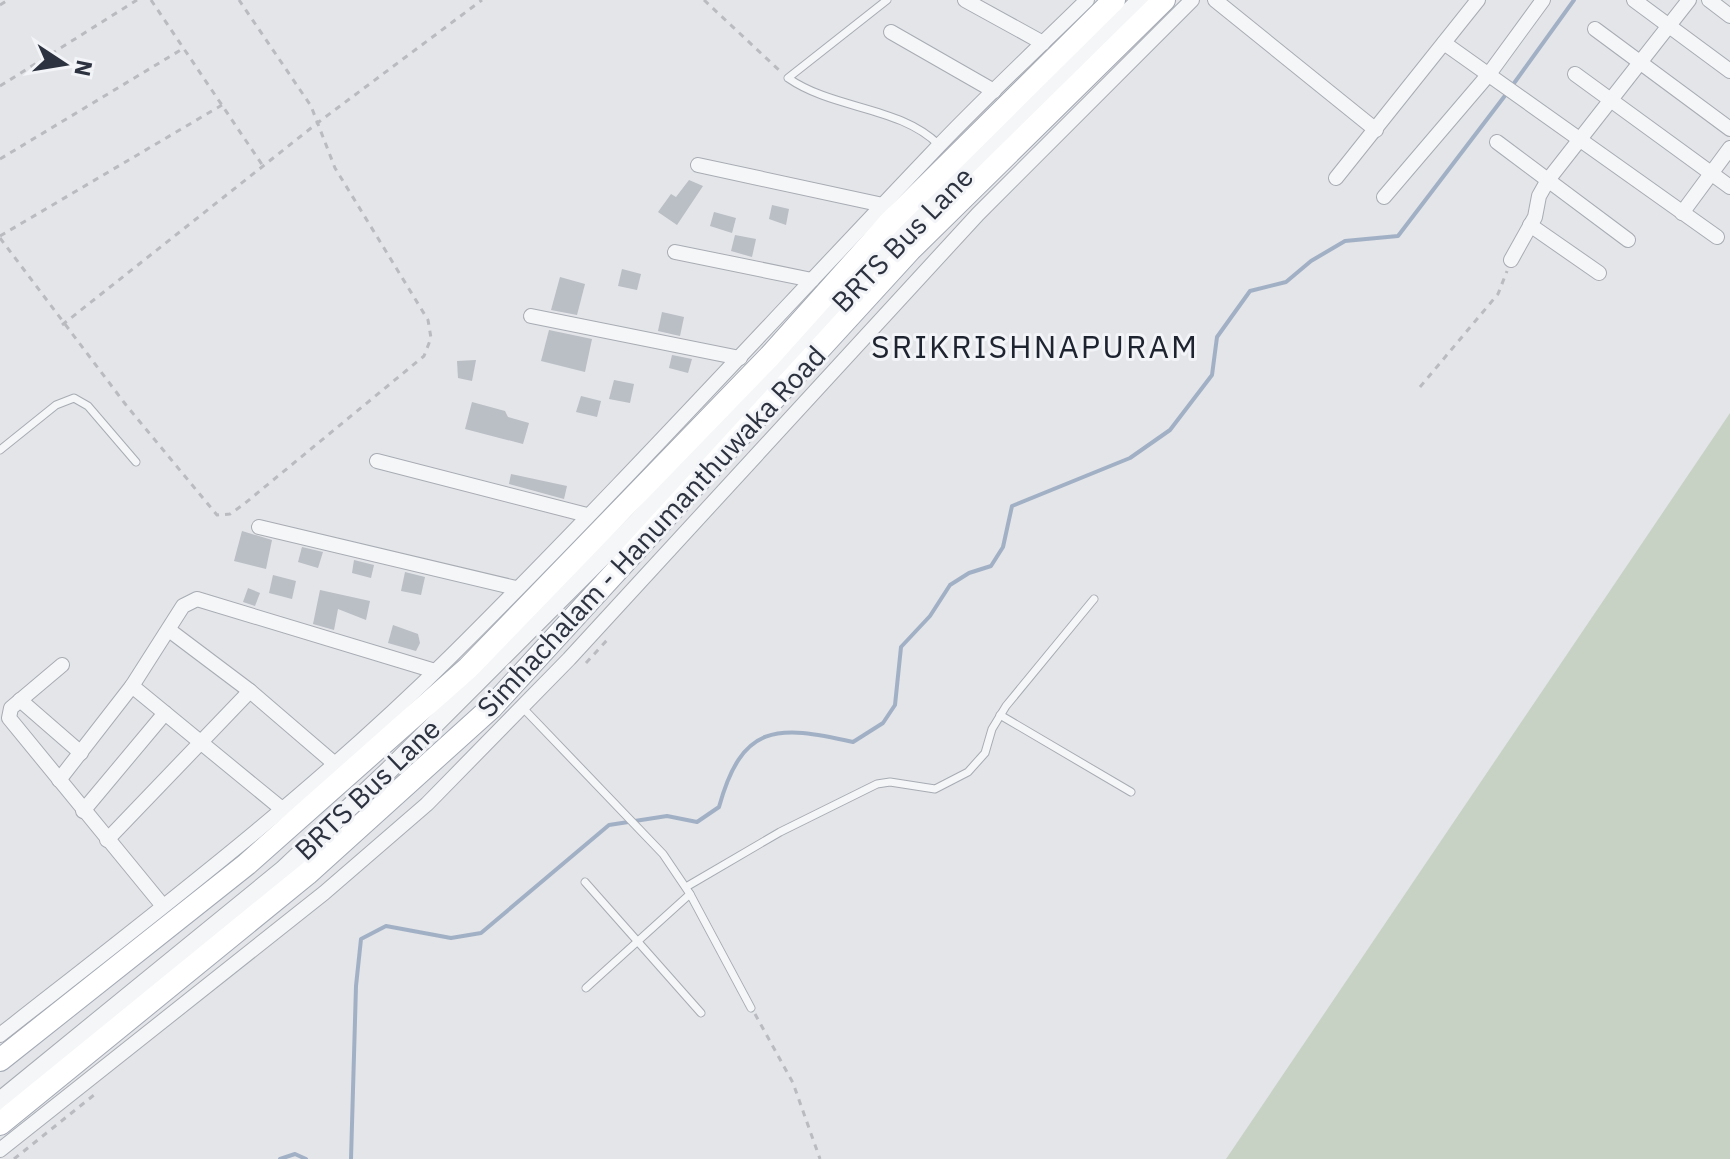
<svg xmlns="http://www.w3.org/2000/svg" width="1730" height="1159" font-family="'IBM Plex Sans',sans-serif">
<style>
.green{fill:#c7d2c5}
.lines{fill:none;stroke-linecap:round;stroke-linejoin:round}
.stream{stroke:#a2b0c5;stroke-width:4}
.building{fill:#babec5}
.service-casing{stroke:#a8acb3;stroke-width:9}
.minor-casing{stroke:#a8acb3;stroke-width:16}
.tertiary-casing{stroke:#a8acb3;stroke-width:20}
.primary-casing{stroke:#a3a9b4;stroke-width:24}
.path{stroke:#b9bbc0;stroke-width:3;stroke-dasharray:6 6;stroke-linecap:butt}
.service{stroke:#f5f6f8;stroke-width:7}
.minor{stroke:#f5f6f8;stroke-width:14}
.tertiary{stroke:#f5f6f8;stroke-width:18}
.primary{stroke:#fff;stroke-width:22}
.labels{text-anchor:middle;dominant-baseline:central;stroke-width:6;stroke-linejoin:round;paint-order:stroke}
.street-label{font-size:28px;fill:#2c323f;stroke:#f2f4f7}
.quarter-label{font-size:32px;letter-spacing:2px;fill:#1e2330;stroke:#f2f4f7}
</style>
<rect width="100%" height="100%" fill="#e3e5e9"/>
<polygon class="green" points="1730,413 1730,1159 1226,1159"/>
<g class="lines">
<g class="stream">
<polyline points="1512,86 1574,0"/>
<polyline points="280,1159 295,1154 306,1159"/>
<path d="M351 1159 356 986 361 939 386 926 451 938 481 933 609 825 667 816 697 822 719 807C742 724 776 724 853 742L883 723 895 705 901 647 930 616 950 585 969 573 991 566 1003 547 1012 506 1130 458 1170 430 1212 375 1217 337 1250 291 1286 282 1311 261 1345 241 1398 236 1507 93"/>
</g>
</g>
<g class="building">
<polygon points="689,180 703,186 677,225 658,212 671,194 676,197"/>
<polygon points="772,205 789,209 786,225 769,219"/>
<polygon points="714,212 736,218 732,233 710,226"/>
<polygon points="735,235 756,239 752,257 731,251"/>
<polygon points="622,269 641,274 637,290 618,286"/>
<polygon points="560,277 585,284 577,315 551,310"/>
<polygon points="662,312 684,317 680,336 658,331"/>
<polygon points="549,330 592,339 585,372 541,361"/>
<polygon points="672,355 692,359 688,373 669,368"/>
<polygon points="476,360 472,381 458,378 457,361"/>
<polygon points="614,380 634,384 630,403 609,399"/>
<polygon points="581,396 601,401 597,417 576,412"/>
<polygon points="472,402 505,411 508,417 529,423 523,444 465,429"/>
<polygon points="511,474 567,486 564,499 509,484"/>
<polygon points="242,531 272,540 266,569 234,561"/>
<polygon points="302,547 323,552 318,568 298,562"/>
<polygon points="354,560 374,565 371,578 352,573"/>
<polygon points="405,572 425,577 421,595 401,591"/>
<polygon points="273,575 296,581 292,599 269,593"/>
<polygon points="248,588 260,593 255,606 243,602"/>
<polygon points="320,590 370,601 366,620 338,609 334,630 313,624"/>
<polygon points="393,625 418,634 420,643 416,651 388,643"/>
</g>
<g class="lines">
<defs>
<g id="service">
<path d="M887 0 788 78C834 110 900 106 939 145"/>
<polyline points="0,450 56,405 74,398 88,406 136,462"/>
<polyline points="522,707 663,854 690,894 751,1008"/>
<polyline points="1000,715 1131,792"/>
<polyline points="585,882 701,1013"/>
<polyline points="686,887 780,832 877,784 890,782 935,789 968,772 985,753 992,729 1006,706 1094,599"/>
<polyline points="586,988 690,894"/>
</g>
<g id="minor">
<polyline points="965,0 1043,43"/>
<polyline points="1215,0 1376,130"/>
<polyline points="1634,0 1730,71"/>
<polyline points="1709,0 1730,16"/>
<polyline points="1595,29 1730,129"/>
<polyline points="891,32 994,91"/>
<polyline points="1444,43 1717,237"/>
<polyline points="1575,74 1730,187"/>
<polyline points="1497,142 1628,240"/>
<polyline points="698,165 883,205"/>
<polyline points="1336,178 1478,0"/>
<polyline points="1384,197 1489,74 1543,0"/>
<polyline points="1682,213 1730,148"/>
<polyline points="1530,225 1599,273"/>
<polyline points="675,252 812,280"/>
<polyline points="1511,260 1535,217 1539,196 1548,180 1689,0"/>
<polyline points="531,316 740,358"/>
<polyline points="377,461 587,515"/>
<polyline points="259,527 516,588"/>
<polyline points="169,630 250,691 335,764"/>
<polyline points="62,665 11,708 9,718 163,906"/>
<polyline points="132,686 282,809"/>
<polyline points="20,700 81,753"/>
<polyline points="59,780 132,686 183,606 197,599 435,671"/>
<polyline points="83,811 165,713"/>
<polyline points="107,840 250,691"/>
<path d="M0 1035C154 914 311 795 451 656 615 493 771 322 931 154 981 101 1035 51 1087 0"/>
<polyline points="0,1150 324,893 427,804 569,659 978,214 1192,0"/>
</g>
<polyline id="tertiary" points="0,1101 283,870 388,771 637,522 915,222 1141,0"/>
<g id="primary">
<polyline points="0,1060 247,864 468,668 770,356 890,222 1114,0"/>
<polyline points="0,1124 307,874 492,707 910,250 1164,0"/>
</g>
</defs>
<use href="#service" class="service-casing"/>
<use href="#minor" class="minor-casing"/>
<use href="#tertiary" class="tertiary-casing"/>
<use href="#primary" class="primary-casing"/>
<g class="path">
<polyline points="151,0 263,166"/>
<polyline points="704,0 780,71"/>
<polyline points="0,5 8,0"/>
<polyline points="0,86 137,0"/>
<polyline points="0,159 184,48"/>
<polyline points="0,236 222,105"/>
<polyline points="0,238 126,405 217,515 230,514 244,504 424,356 431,338 428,320 335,168 311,106 239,0"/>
<polyline points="62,325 320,121 482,0"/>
<polyline points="1420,387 1498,294 1507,271"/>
<polyline points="586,663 608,639"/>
<polyline points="755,1014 793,1083 820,1159"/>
<polyline points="14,1159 94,1095"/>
</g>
<use href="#service" class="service"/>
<use href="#minor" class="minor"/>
<use href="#tertiary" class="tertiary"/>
<use href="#primary" class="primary"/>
</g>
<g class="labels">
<g class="street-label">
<text transform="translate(902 239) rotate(-46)">BRTS Bus Lane</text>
<text transform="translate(651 531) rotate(-47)">Simhachalam - Hanumanthuwaka Road</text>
<text transform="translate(367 789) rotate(-44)">BRTS Bus Lane</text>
</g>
<g class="quarter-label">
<text x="1035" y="346">SRIKRISHNAPURAM</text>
</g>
</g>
<g transform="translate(64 64) rotate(102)" stroke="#f2f4f7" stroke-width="6" paint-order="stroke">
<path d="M0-6L14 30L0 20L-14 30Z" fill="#2c323f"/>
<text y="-12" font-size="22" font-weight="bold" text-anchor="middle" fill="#2c323f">N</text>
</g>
</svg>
